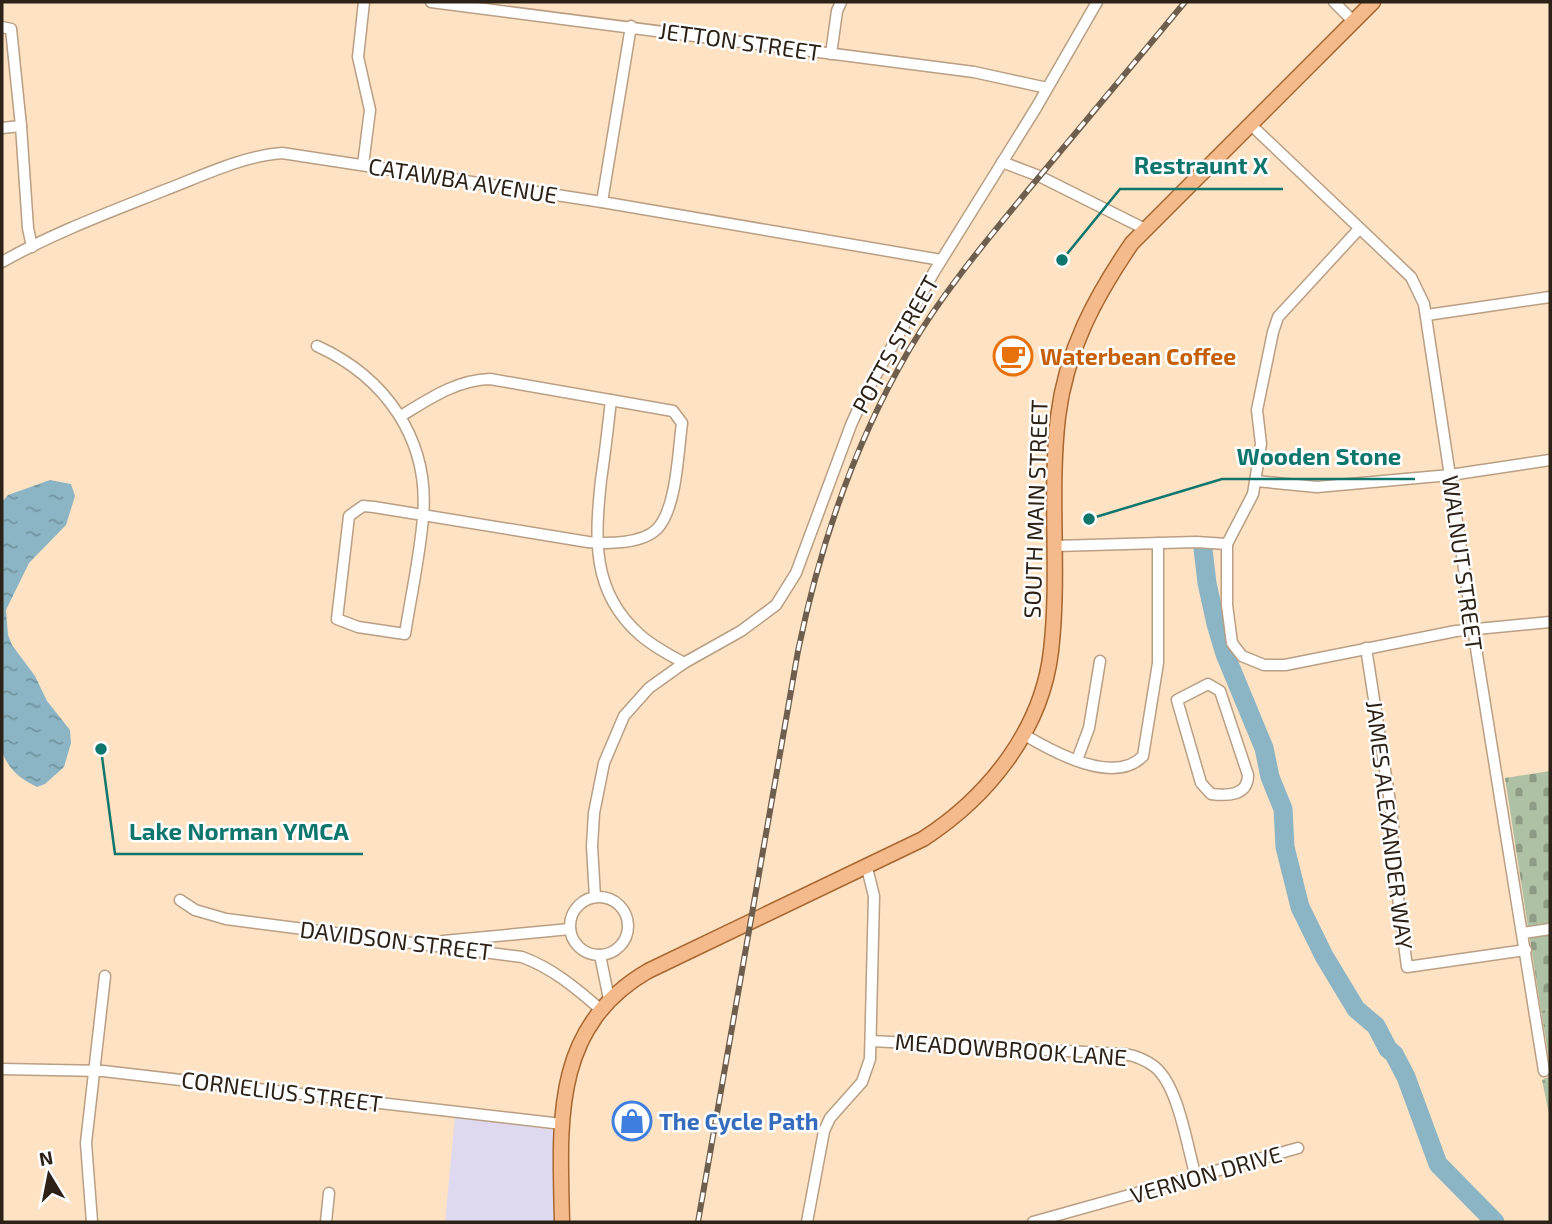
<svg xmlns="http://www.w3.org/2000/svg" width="1552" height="1224" font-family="'Exo 2',sans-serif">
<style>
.commercial{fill:#dfd9ef}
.cemetery{fill:url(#cemetery-stones)}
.park{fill:url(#park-dots)}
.water{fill:url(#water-ripples)}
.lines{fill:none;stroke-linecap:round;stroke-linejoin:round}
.river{stroke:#8bb5c4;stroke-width:19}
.minor-casing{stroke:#b99f83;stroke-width:13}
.major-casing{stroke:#a96730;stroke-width:17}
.minor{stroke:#fff;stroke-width:10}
.major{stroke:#f4ba8b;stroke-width:14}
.rail-casing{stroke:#6d5e4d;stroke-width:6}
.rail{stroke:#fff;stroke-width:3.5;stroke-dasharray:10;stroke-linecap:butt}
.labels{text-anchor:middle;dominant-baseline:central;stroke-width:5;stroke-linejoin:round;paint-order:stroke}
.street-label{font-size:23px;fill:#2c2217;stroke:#fff}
.food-label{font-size:23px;font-weight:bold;fill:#c56008;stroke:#fff;text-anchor:start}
.shop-label{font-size:23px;font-weight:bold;fill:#366cbe;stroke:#fff;text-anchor:start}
.leader{fill:none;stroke:#0f766e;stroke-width:2.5}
.callout-dot{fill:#0f766e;stroke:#fff;stroke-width:2.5}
.callout-label{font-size:24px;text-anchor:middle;font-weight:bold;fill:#0f766e;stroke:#fff;stroke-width:5;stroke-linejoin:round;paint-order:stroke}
</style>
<defs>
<pattern id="cemetery-stones" width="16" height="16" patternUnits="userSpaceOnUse" patternTransform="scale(1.75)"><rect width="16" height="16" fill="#aec1a4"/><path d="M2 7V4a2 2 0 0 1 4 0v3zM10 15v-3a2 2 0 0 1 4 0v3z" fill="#8e9c85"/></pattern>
<pattern id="park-dots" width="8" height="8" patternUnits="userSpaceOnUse" patternTransform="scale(1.75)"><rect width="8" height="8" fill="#aec1a4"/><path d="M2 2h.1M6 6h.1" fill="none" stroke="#8e9c85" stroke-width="1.8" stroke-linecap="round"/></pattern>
<pattern id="water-ripples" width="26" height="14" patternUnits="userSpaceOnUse" patternTransform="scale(1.75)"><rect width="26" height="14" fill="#8bb5c4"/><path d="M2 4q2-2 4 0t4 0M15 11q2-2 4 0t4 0" fill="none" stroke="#72939e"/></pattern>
</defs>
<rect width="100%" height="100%" fill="#fde2c4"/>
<polygon class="commercial" points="455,1116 555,1130 556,1222 445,1222"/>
<polygon class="cemetery" points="1550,771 1550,1009 1541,1011 1505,778"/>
<g class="park">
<polygon points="1550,1009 1550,1064 1541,1011"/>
<polygon points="1550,1076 1550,1119 1542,1080"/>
</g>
<path class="water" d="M50 480 71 484 75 496 66 525 29 563 6 610 8 635 12 645 35 676 47 701 70 730 71 743 64 767 45 784 37 787C20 779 8 769 2 751V502L8 495Z"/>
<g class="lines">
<polyline class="river" points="1203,549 1207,583 1216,624 1225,654 1264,748 1270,777 1283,809 1285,847 1300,907 1324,956 1356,1009 1376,1026 1388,1049 1394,1054 1406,1077 1438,1164 1495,1222"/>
<defs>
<g id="minor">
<polyline points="431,2 974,72 1047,88"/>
<polyline points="1334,2 1352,20"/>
<polyline points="2,27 11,29 21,126 28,228 32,247"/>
<polyline points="831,54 837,11 841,2"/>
<polyline points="1250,124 1411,277 1424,304 1478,661 1544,1071"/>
<polyline points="2,128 21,126"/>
<polyline points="1002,162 1039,176 1145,229"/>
<polyline points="363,165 370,110 358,57 364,2"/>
<polyline points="602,202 631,26"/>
<polyline points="1359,229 1278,317 1273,332 1257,410 1261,444 1253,494 1227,544 1227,605 1232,643 1242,656 1264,665 1285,665 1456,631 1550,622"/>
<path d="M2 262C53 233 110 212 165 190 202 176 242 156 282 153L602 202 941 260"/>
<polyline points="1427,315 1550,297"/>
<path d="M317 346C385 377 430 439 423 517 420 556 411 595 405 634L358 627 337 619 349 516 363 506 374 507 588 542C607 544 642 544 657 529 677 508 678 451 682 423L673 411 490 379C456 380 429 399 401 416"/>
<path d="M611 400C608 427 605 454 601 480 595 538 591 591 639 634 652 646 668 654 684 663"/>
<polyline points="1256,481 1317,487 1450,475 1550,460"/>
<polyline points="1055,546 1196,542 1227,544"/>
<polyline points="1366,648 1390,802 1393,826 1392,851 1407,967 1526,950"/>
<path d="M1208 684 1220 691 1248 775C1248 796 1227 796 1211 794L1201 783 1177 700Z"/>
<path d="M1023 734C1053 752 1114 786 1143 756L1158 663V543"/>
<polyline points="1077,760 1089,728 1100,661"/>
<polyline points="595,897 592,846 594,813 604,763 624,716 649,688 684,663 741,631 776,605 796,573 851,425 863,398 934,272 1036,108 1097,2"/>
<circle cx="599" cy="926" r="29"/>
<path d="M180 900 195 910 226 919 522 957C552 968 576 988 600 1009"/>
<polyline points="1523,933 1550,929"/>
<polyline points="443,941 570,929"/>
<polyline points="600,955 609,999"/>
<path d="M871 1041 1125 1054C1136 1056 1146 1060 1155 1067 1179 1087 1187 1147 1196 1177"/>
<polyline points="2,1069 103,1071 562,1124"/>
<polyline points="92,1222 86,1143 105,976"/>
<polyline points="326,1222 329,1193"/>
<polyline points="807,1222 824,1131 830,1118 862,1082 870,1059 874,896 867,868"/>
<polyline points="1033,1222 1298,1148"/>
</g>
<path id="major" d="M562 1222C560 1124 551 1027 648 971L923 839C988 797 1042 730 1051 651 1060 574 1049 495 1058 417 1066 351 1095 297 1132 243L1373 2"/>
</defs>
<use href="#minor" class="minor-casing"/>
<use href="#major" class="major-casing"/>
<use href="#minor" class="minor"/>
<use href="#major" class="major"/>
<defs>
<path id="rail" d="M698 1222 798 651C820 544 854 444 909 350 943 292 987 240 1029 189 1081 126 1133 64 1185 2"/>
</defs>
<use href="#rail" class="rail-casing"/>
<use href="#rail" class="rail"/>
</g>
<defs>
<symbol id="cafe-ring" viewBox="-11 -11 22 22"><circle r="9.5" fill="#fff" stroke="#e8710a" stroke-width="1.5"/><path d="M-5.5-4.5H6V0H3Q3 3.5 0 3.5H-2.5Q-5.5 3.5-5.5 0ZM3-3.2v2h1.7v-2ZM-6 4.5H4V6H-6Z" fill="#e8710a"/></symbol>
<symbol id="shop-ring" viewBox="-11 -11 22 22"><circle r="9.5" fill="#fff" stroke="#3f7fe0" stroke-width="1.5"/><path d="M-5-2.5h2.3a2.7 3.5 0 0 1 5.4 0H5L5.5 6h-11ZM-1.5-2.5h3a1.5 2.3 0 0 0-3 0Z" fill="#3f7fe0"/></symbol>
</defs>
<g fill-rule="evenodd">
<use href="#cafe-ring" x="991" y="334" width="44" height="44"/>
<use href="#shop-ring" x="610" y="1099" width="44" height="44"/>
</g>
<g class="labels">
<g class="street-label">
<text transform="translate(740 41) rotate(8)">JETTON STREET</text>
<text transform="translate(463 180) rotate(9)">CATAWBA AVENUE</text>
<text transform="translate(895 344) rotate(-61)">POTTS STREET</text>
<text transform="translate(1035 509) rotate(-88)">SOUTH MAIN STREET</text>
<text transform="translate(1463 563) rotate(82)">WALNUT STREET</text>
<text transform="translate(1390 825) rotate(83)">JAMES ALEXANDER WAY</text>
<text transform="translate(396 940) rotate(7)">DAVIDSON STREET</text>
<text transform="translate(1011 1049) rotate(4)">MEADOWBROOK LANE</text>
<text transform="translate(282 1091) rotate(7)">CORNELIUS STREET</text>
<text transform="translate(1206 1174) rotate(-16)">VERNON DRIVE</text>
</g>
<g class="food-label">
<text x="1040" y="356">Waterbean Coffee</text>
</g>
<g class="shop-label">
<text x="659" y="1121">The Cycle Path</text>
</g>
</g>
<path class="leader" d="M1062 260L1120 189H1283M1089 519L1222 479H1415M101 749L115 854H363"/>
<g class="callout-dot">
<circle cx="1062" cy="260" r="7"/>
<circle cx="1089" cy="519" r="7"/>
<circle cx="101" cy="749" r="7"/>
</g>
<g class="callout-label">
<text x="1201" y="174">Restraunt X</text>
<text x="1319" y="465">Wooden Stone</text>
<text x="239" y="840">Lake Norman YMCA</text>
</g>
<rect width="1552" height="1224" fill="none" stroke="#2c2217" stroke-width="7"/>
<g transform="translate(49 1175) rotate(350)" stroke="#ffffff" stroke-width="5" paint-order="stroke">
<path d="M0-5L12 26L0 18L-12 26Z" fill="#2c2217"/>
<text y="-10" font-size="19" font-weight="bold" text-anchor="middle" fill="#2c2217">N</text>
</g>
</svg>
